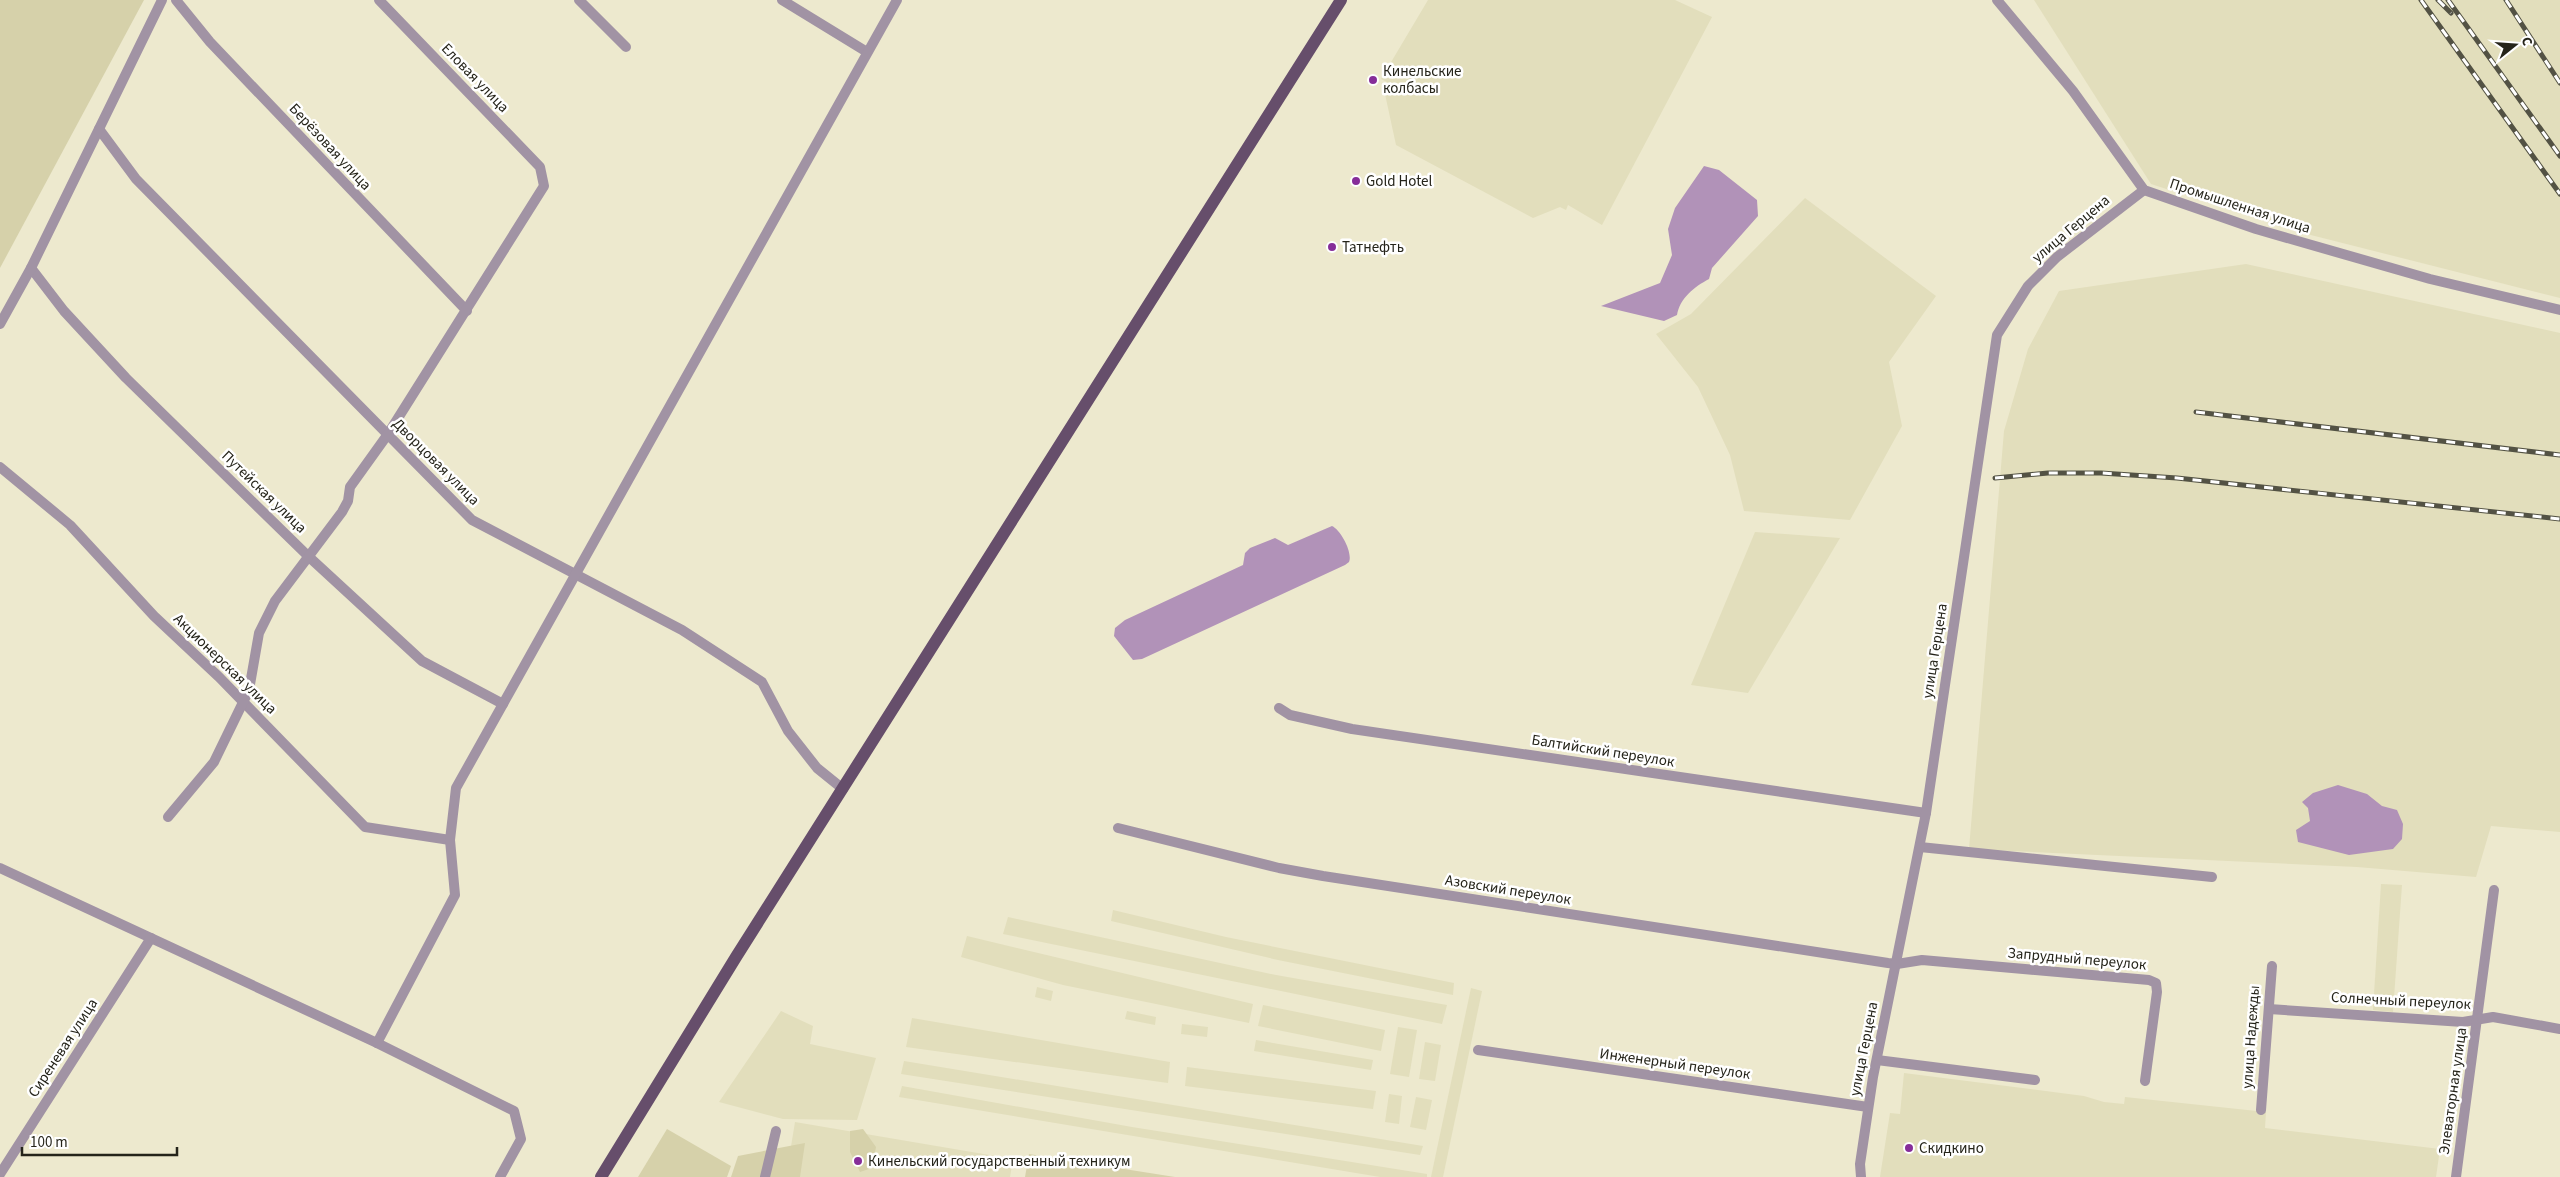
<svg xmlns="http://www.w3.org/2000/svg" width="2560" height="1177" font-family="'Source Sans 3',sans-serif">
<style>
.built{fill:#e2debc}
.green{fill:#d6d1aa}
.water{fill:#b192b8}
.lines{fill:none;stroke-linecap:round;stroke-linejoin:round}
.minor{stroke:#a193a4;stroke-width:10}
.primary{stroke:#664e6b;stroke-width:12}
.rail-casing{stroke:#535244;stroke-width:5}
.rail{stroke:#fff;stroke-width:3;stroke-dasharray:9;stroke-linecap:butt}
.poi-dot{fill:#862d99;stroke:#fff;stroke-width:2}
.labels{text-anchor:middle;dominant-baseline:central;stroke-width:5;stroke-linejoin:round;paint-order:stroke}
.poi-label{font-size:15px;fill:#25241a;stroke:#fff;text-anchor:start}
.street-label{font-size:15px;fill:#25241a;stroke:#fff}
</style>
<rect width="100%" height="100%" fill="#ede9ce"/>
<g class="built">
<polygon points="1428,0 1675,0 1712,17 1602,225 1568,205 1566,210 1560,207 1533,218 1396,145 1385,94 1391,84 1381,79"/>
<polygon points="2034,0 2560,0 2560,298 2295,231 2151,184"/>
<polygon points="1805,198 1936,296 1889,362 1902,426 1850,520 1744,511 1730,455 1698,387 1656,334 1691,314"/>
<polygon points="2246,264 2560,333 2560,832 2491,826 2476,877 2357,867 1969,849 2004,431 2028,349 2059,291"/>
<polygon points="1755,532 1840,538 1748,693 1691,685"/>
<polygon points="2381,884 2402,885 2393,1012 2373,1010"/>
<polygon points="1113,910 1226,937 1454,983 1453,995 1278,960 1111,921"/>
<polygon points="1008,917 1276,975 1447,1005 1442,1024 1003,934"/>
<polygon points="967,936 1253,1004 1249,1023 1063,985 961,957"/>
<polygon points="1037,987 1053,991 1051,1001 1035,997"/>
<polygon points="1471,988 1482,991 1443,1177 1431,1177"/>
<polygon points="1263,1005 1385,1030 1381,1051 1258,1026"/>
<polygon points="781,1011 813,1026 810,1044 876,1058 857,1120 783,1119 719,1102"/>
<polygon points="1127,1011 1156,1017 1155,1025 1125,1019"/>
<polygon points="912,1018 1170,1062 1168,1083 906,1047"/>
<polygon points="1182,1024 1208,1027 1207,1037 1181,1034"/>
<polygon points="1398,1027 1417,1030 1409,1077 1390,1074"/>
<polygon points="1256,1040 1373,1060 1371,1070 1254,1051"/>
<polygon points="1425,1042 1441,1045 1435,1081 1419,1079"/>
<polygon points="904,1061 1362,1136 1423,1146 1420,1155 901,1074"/>
<polygon points="1187,1067 1376,1091 1373,1109 1185,1086"/>
<polygon points="1904,1073 2084,1096 2104,1102 2124,1104 2125,1097 2266,1112 2265,1128 2440,1149 2436,1177 1880,1177 1890,1113 1900,1114"/>
<polygon points="902,1086 1132,1127 1427,1174 1427,1177 1380,1177 899,1097"/>
<polygon points="1389,1094 1402,1096 1399,1124 1385,1122"/>
<polygon points="1416,1097 1432,1100 1426,1130 1410,1127"/>
<polygon points="795,1122 1013,1159 1010,1177 786,1177"/>
</g>
<g class="green">
<polygon points="0,0 144,0 0,268"/>
<polygon points="667,1129 731,1166 727,1177 638,1177"/>
<polygon points="863,1129 876,1147 872,1168 860,1172 850,1152 850,1131"/>
<polygon points="805,1143 800,1177 731,1177 738,1156"/>
<polygon points="1029,1154 1175,1177 1025,1177"/>
</g>
<g class="water">
<path d="M1704 166 1719 170 1757 200 1758 216 1712 268 1709 279C1694 287 1680 298 1677 315L1664 321 1601 306 1660 283 1672 255 1668 229 1675 208Z"/>
<path d="M1332 526C1341 530 1353 553 1349 562L1345 565 1142 659 1133 660 1114 636 1115 628 1125 620 1243 565 1245 553 1250 548 1275 538 1288 545Z"/>
<polygon points="2338,785 2367,794 2382,806 2397,810 2403,824 2402,839 2393,849 2349,855 2298,842 2296,830 2310,821 2308,808 2302,802 2313,793"/>
</g>
<g class="lines">
<g class="minor">
<polyline points="176,0 210,42 467,311"/>
<polyline points="579,0 626,47"/>
<polyline points="782,0 867,52"/>
<polyline points="1997,0 2073,91 2144,190 2256,229 2430,279 2560,310"/>
<polyline points="99,129 136,179 472,520 682,630 762,682 788,731 817,768 843,789"/>
<polyline points="31,268 64,311 126,378 308,556 422,661 503,704"/>
<polyline points="0,324 31,268 162,0"/>
<polyline points="0,467 70,525 154,616 219,677 365,827 450,840"/>
<polyline points="1279,708 1290,715 1352,729 1926,813"/>
<polyline points="168,817 214,762 249,690 259,633 275,601 342,512 348,501 350,487 388,434 544,186 540,167 379,0"/>
<polyline points="1118,828 1279,868 1323,876 1888,963 1897,964 1922,960 2149,980 2156,983 2157,992 2145,1081"/>
<polyline points="1920,847 2212,877"/>
<polyline points="0,868 377,1043 514,1111 521,1139 500,1177"/>
<polyline points="2269,1009 2463,1022 2493,1017 2560,1029"/>
<polyline points="377,1043 455,895 450,840 456,788 897,0"/>
<polyline points="1478,1050 1868,1107"/>
<polyline points="1877,1060 2035,1080"/>
<polyline points="2261,1110 2272,966"/>
<polyline points="0,1174 151,938"/>
<polyline points="765,1177 776,1131"/>
<polyline points="1861,1177 1860,1164 1873,1077 1926,813 1997,335 2028,286 2057,257 2144,190"/>
<polyline points="2456,1177 2494,890"/>
</g>
<polyline class="primary" points="601,1177 736,957 1341,0"/>
<defs>
<g id="rail">
<polyline points="2421,0 2560,194"/>
<polyline points="2438,0 2451,13"/>
<polyline points="2448,0 2560,156"/>
<polyline points="2506,0 2560,83"/>
<polyline points="2196,412 2560,455"/>
<polyline points="1995,478 2048,473 2101,473 2177,478 2560,519"/>
</g>
</defs>
<use href="#rail" class="rail-casing"/>
<use href="#rail" class="rail"/>
</g>
<g class="poi-dot">
<circle cx="1373" cy="80" r="5"/>
<circle cx="1356" cy="181" r="5"/>
<circle cx="1332" cy="247" r="5"/>
<circle cx="1909" cy="1148" r="5"/>
<circle cx="858" cy="1161" r="5"/>
</g>
<g class="labels">
<g class="poi-label">
<text x="1383" y="71">Кинельские<tspan x="1383" dy="17">колбасы</tspan></text>
<text x="1366" y="181">Gold Hotel</text>
<text x="1342" y="247">Татнефть</text>
<text x="1919" y="1148">Скидкино</text>
<text x="868" y="1161">Кинельский государственный техникум</text>
</g>
<g class="street-label">
<text transform="translate(475 78) rotate(46)">Еловая улица</text>
<text transform="translate(330 147) rotate(47)">Берёзовая улица</text>
<text transform="translate(2240 206) rotate(18)">Промышленная улица</text>
<text transform="translate(2071 229) rotate(-40)">улица Герцена</text>
<text transform="translate(436 462) rotate(45)">Дворцовая улица</text>
<text transform="translate(264 492) rotate(44)">Путейская улица</text>
<text transform="translate(1935 651) rotate(-81)">улица Герцена</text>
<text transform="translate(225 664) rotate(44)">Акционерская улица</text>
<text transform="translate(1603 751) rotate(9)">Балтийский переулок</text>
<text transform="translate(1508 890) rotate(9)">Азовский переулок</text>
<text transform="translate(2077 959) rotate(5)">Запрудный переулок</text>
<text transform="translate(2401 1001) rotate(3)">Солнечный переулок</text>
<text transform="translate(2251 1037) rotate(-86)">улица Надежды</text>
<text transform="translate(63 1048) rotate(-57)">Сиреневая улица</text>
<text transform="translate(1864 1049) rotate(-79)">улица Герцена</text>
<text transform="translate(1675 1064) rotate(8)">Инженерный переулок</text>
<text transform="translate(2453 1091) rotate(-82)">Элеваторная улица</text>
</g>
</g>
<g transform="translate(2515 45) rotate(73)" stroke="#ffffff" stroke-width="4" paint-order="stroke">
<path d="M0-4L9 19L0 12L-9 19Z" fill="#25241a"/>
<text y="-8" font-size="14" font-weight="bold" text-anchor="middle" fill="#25241a">С</text>
</g>
<path d="M22 1147v8h155v-8" fill="none" stroke="#25241a" stroke-width="2.5"/>
<text x="30" y="1147" font-size="15" fill="#25241a" stroke="#ffffff" stroke-width="4" paint-order="stroke">100 m</text>
</svg>
